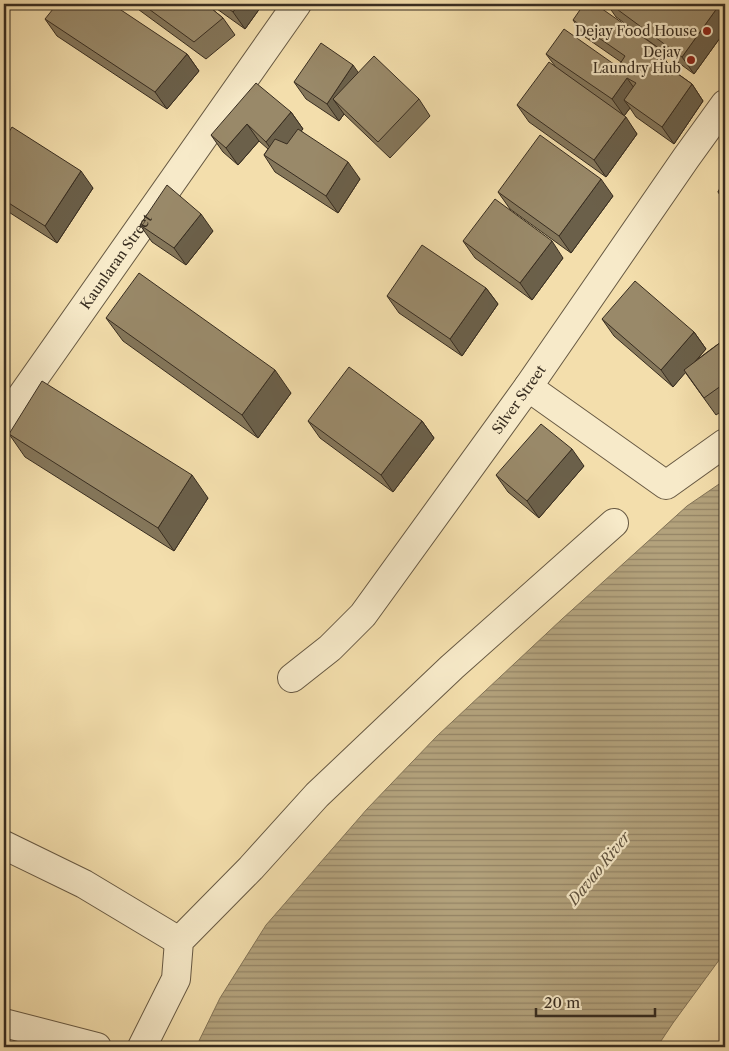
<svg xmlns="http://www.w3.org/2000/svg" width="729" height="1051" font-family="'Libre Caslon Text',serif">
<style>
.water{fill:url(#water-rules);stroke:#827357}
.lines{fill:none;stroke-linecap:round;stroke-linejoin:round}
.minor-casing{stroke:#675943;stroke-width:30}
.minor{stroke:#f7eac9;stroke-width:28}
.wall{fill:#84765a;stroke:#382d20}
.shaded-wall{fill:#6b604a;stroke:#382d20}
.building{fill:#998969;stroke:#382d20}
.poi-dot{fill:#8f2418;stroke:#f7eac9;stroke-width:2}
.labels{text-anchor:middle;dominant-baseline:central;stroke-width:4.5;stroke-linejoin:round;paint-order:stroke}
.poi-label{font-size:14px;fill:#382d20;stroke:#f7eac9;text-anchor:end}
.street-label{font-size:14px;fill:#382d20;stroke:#f7eac9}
.water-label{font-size:15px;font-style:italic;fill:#5d503c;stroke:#f7eac9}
</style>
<defs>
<pattern id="water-rules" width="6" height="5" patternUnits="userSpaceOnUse" patternTransform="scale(1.25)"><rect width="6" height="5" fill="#b3a27c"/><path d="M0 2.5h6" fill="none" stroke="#938465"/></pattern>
</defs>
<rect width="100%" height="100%" fill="#f3deac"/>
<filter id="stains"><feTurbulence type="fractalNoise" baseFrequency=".004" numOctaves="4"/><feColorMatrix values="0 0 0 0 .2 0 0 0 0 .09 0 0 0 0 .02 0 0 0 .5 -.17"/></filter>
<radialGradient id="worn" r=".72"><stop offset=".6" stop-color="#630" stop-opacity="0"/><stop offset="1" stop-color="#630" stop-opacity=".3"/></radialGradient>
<polygon class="water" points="725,480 725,952 673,1023 657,1047 196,1047 220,998 266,925 367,809 437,736 562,619 687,506"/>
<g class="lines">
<defs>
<g id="minor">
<polyline points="528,387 666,485 725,443"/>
<path id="s1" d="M4 421 297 4"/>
<path id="s2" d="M292 678 330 648 363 615 528 387 686 158 725 104"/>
<polyline points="4,845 84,884 179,941"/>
<polyline points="4,1023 97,1047"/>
<polyline points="142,1047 176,979 179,941 251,868 317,795 452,667 614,523"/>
</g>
</defs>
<use href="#minor" class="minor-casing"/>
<use href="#minor" class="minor"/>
</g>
<g class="wall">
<polygon points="131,4 206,4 223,18 235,35 206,59"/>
<polygon points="210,4 263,4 245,29"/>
<polygon points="607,4 720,4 725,11 725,31 694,74 616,17"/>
<polygon points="45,19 187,54 199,71 167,109 57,36"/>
<polygon points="573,20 657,47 668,64 667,66 692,84 703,101 674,144 636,117 630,108 624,116 637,134 606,177 529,122 517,105 555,66 546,54 618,67 621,62 585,37"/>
<polygon points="359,73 419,99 430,116 390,158 344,114 339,121 306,99 294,82"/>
<polygon points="291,112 303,129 301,131 360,179 338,213 275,172 264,155 268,149 259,141 238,165 223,152 211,135"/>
<polygon points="4,140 93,188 57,243 4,209"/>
<polygon points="725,179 725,203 718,192"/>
<polygon points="498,192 613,196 571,253 510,209"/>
<polygon points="140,225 213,231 186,265 152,242"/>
<polygon points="463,241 563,258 532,300 475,258"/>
<polygon points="486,288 498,304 462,356 399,313 387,296"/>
<polygon points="106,318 291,393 258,438 123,341"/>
<polygon points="602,319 694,332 706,349 695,361 725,339 725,409 716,415 685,372 673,387 614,336"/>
<polygon points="308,421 422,421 434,438 393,492 320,438"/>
<polygon points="9,434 208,498 174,551 25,457"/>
<polygon points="584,466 539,518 508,492 496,475"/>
</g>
<g class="shaded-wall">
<polygon points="239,4 263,4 245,29 233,12"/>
<polygon points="720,4 725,11 725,31 694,74 682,57"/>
<polygon points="657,47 668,64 662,72 651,55"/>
<polygon points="187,54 199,71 167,109 155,92"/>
<polygon points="353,65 365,82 333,99 344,114 339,121 327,104"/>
<polygon points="627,78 639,95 624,100 630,108 624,116 612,99"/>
<polygon points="692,84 703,101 674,144 662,127"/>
<polygon points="291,112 303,129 278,159 266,142"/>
<polygon points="626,117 637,134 606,177 594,160"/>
<polygon points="247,124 259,141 238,165 226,148"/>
<polygon points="348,162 360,179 338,213 326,196"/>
<polygon points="81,171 93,188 57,243 45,226"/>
<polygon points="601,179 613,196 571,253 559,236"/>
<polygon points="201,214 213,231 186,265 174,248"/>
<polygon points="552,241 563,258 532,300 520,283"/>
<polygon points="486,288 498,304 462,356 450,339"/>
<polygon points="694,332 706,349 673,387 661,370"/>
<polygon points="275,370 291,393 258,438 242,415"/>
<polygon points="422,421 434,438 393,492 381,475"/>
<polygon points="572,449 584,466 539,518 527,501"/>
<polygon points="192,475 208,498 174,551 158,528"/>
</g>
<g class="building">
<polygon points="57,4 112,4 187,54 155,92 45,19"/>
<polygon points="142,4 206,4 223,18 194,42"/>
<polygon points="222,4 239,4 233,12"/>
<polygon points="584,4 595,4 657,47 651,55 692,84 662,127 624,100 636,83 627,78 612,99 546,54 564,29 618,67 625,56 573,20"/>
<polygon points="610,4 720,4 682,57"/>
<polygon points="321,43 353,65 327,104 294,82"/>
<polygon points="374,56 419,99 378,142 333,99"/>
<polygon points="549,62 626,117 594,160 517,105"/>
<polygon points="256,83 291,112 266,142 247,124 226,148 211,135"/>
<polygon points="12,127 81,171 45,226 4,200 4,140"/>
<polygon points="298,129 348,162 326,196 264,155 275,139 287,144"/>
<polygon points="540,135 601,179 559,236 498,192"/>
<polygon points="725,179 725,195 718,192"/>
<polygon points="167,185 201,214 174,248 140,225"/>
<polygon points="495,199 552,241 520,283 463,241"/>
<polygon points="422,245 486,288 450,339 387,296"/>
<polygon points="139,273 275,370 242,415 106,318"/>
<polygon points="635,281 694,332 661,370 602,319"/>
<polygon points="725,339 725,383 704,398 684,370"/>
<polygon points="349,367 422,421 381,475 308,421"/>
<polygon points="42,381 192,475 158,528 9,434"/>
<polygon points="541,424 572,449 527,501 496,475"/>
</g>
<g class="poi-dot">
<circle cx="707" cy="31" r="5"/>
<circle cx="691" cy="60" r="5"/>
</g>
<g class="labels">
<g class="poi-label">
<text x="697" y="31">Dejay Food House</text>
<text x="681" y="52">Dejay<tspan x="681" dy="16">Laundry Hub</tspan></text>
</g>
<g class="street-label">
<text stroke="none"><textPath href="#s1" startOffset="195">Kaunlaran Street</textPath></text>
<text stroke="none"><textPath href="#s2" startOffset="361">Silver Street</textPath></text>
</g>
<g class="water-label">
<text transform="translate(599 868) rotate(-51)">Davao River</text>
</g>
</g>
<rect width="729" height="1051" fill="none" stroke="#f3deac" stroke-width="20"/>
<rect x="5" y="5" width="719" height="1041" fill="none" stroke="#382d20" stroke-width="2.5"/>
<rect x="10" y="10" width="709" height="1031" fill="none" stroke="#382d20"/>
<path d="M536 1008v8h119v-8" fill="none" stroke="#382d20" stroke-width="2.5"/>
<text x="544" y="1008" font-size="15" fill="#382d20" stroke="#f7eac9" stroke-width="4" paint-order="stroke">20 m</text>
<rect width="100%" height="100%" filter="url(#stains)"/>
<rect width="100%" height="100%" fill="url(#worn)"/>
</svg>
